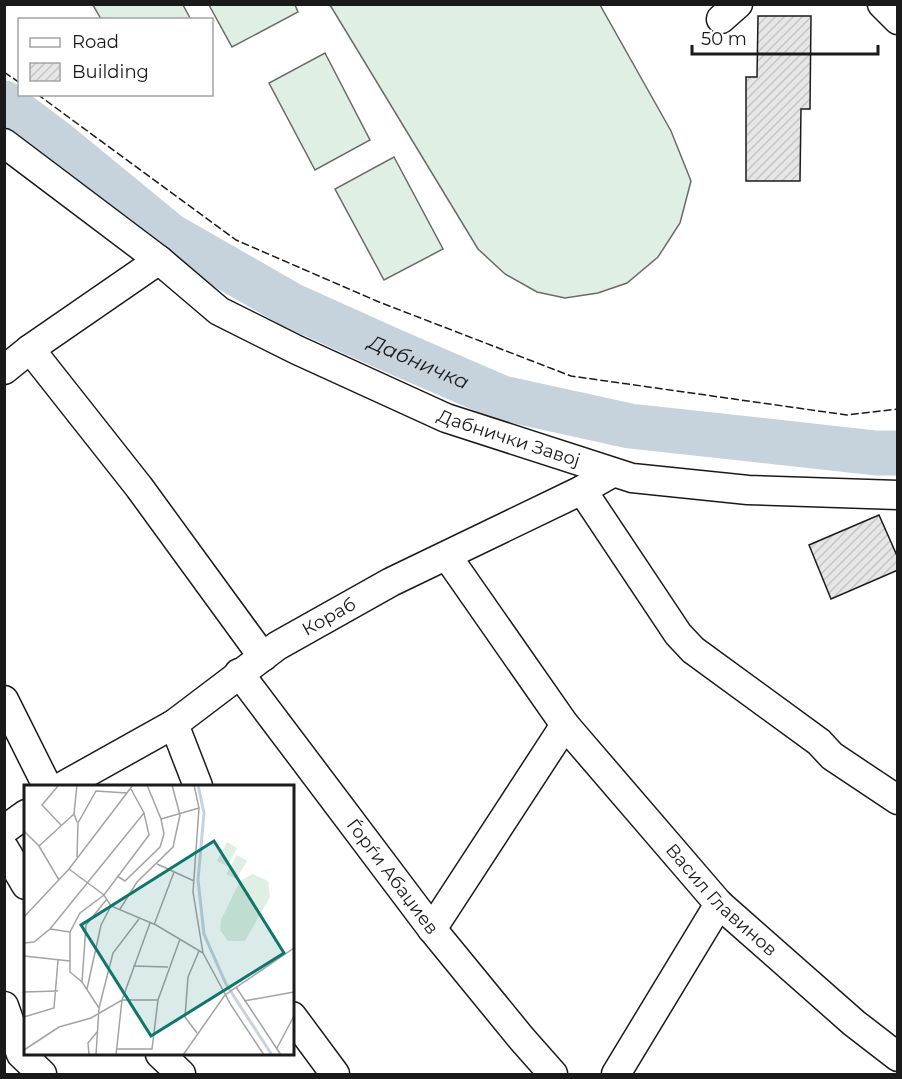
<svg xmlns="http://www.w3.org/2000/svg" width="902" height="1079" font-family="Montserrat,sans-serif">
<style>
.garden{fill:#e0efe3;stroke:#6a6a6a;stroke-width:1.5}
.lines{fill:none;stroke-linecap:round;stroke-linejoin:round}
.river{stroke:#c6d2dc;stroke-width:45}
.building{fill:url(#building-hatch);stroke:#1a1a1a;stroke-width:1.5}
.minor-casing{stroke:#1a1a1a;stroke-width:31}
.minor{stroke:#fff;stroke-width:28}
.fence{stroke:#1a1a1a;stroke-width:1.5;stroke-dasharray:8 3;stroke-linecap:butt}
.labels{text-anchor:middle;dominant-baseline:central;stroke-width:4.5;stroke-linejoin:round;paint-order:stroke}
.street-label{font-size:18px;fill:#1a1a1a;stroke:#fff}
.water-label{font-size:20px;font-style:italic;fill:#1a1a1a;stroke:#fff}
.inset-river{fill:none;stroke:#c6d2dc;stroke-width:3}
.inset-road{fill:none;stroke:#a3a3a3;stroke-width:1.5}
.view{fill:#0f766e;fill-opacity:0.15;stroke:#0f766e;stroke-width:3}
.inset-edge{fill:none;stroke:#1a1a1a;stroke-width:3}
</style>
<defs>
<pattern id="building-hatch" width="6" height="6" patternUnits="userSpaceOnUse" patternTransform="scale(1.5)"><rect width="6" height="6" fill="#e6e6e6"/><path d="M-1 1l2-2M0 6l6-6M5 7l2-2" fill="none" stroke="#c5c5c5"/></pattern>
</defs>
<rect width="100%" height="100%" fill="#fff"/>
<g class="garden">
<polygon points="93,5 183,5 190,18 188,20 101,19"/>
<polygon points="209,5 295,5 298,12 232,47"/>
<polygon points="330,5 600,5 671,131 691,181 680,223 658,257 627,283 598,293 565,298 537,292 505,274 478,249"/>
<polygon points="325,53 370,140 315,170 269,83"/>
<polygon points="394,157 443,249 384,280 335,189"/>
</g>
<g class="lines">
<path class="river" id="s1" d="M4 103 57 143 169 235 291 305 391 350 502 398 630 426 876 453H898"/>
</g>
<g class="building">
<polygon points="758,16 811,16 810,109 801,109 800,181 746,181 746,77 757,77"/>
<polygon points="879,515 898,558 898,570 831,599 809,545"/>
</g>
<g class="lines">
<defs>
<g id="minor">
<polyline points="882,4 898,20"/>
<polyline points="721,19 738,4"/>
<path id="s2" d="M4 143 159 260 219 311 297 350 446 418 632 478 748 490 898 495"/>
<polyline points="30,349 139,487 263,657"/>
<polyline points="4,370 30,349 159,260"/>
<polyline points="582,490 678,634 693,650 819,742 832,756 898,800"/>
<path id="s3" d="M447 556 565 725 719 904 854 1023 898 1057"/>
<path id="s4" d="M239 673 432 929 522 1039 553 1074"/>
<polyline points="4,700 47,786"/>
<polyline points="174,724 198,786"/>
<path id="s5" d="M63 786 174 724 277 646 391 582 582 490 612 473"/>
<polyline points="4,830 26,814"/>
<polyline points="4,848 26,885"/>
<polyline points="432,929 565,725"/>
<polyline points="4,1006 21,1054 42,1074"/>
<polyline points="292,1016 335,1074"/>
<polyline points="160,1054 181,1074"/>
<polyline points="616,1074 719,904"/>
</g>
</defs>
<use href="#minor" class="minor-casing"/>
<use href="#minor" class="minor"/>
<g class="fence">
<polyline points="4,72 20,83"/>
<polyline points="37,94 236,240 379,302 571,376 847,415 898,409"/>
</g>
</g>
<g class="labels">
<g class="street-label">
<text stroke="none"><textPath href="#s2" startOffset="590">Дабнички Завој</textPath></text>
<text stroke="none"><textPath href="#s5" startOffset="316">Кораб</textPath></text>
<text stroke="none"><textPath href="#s4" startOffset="255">Ѓорѓи Абаџиев</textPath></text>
<text stroke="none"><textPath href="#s3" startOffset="441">Васил Главинов</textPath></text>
</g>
<g class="water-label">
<text stroke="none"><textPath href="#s1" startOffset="492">Дабничка</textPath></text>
</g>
</g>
<g transform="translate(24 785)">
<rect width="270" height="270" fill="#fff"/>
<path d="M203 57 213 63 203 81 193 76ZM213 70 223 76 212 94 202 89ZM229 89 244 96 246 112 221 156H204L196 145 197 135 216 96Z" fill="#e0efe3"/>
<path class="inset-river" d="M174 0 180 28 174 95 180 149 202 199 248 270"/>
<path class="inset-road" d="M170 0 175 23 169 107 179 168 207 220 240 270M34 1 18 20 37 40M137 34 175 23M53 37 50 29 53 0M0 46 15 61 35 95M15 61 50 29M53 72 54 38 72 6 103 8M133 79 170 96M45 84 80 110 87 121 132 140 179 168M93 91 101 96 136 62 140 49 137 34 123 0M96 124 113 97 149 62 156 30 148 0M0 132 45 84 109 0M130 140 150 87M26 144 46 147M0 158 10 157 26 144 120 28M0 171 46 176M109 181 144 182M58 197 62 140 83 114M212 202 257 270M63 204 77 140 87 121M0 207 34 206M220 216 270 207M75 223 89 168 115 134M0 232 30 223 34 175M173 248 161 232 164 192 175 166M253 263 270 231M92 264H128L134 215 156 154M0 265 35 242 67 233 98 215H134M65 270 64 258 73 247M72 270 75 223 58 197 46 187V147L56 128 80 110 125 50 120 28 107 4M92 270 98 215 126 138M159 270 201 210 270 163"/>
<path class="view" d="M190 56 260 168 127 251 57 140Z"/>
<rect width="270" height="270" class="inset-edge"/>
</g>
<rect width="902" height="1079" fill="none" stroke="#1a1a1a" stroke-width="12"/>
<rect x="18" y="18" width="195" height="78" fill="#ffffff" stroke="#a3a3a3" stroke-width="1.5"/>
<rect x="30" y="38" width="30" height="9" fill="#ffffff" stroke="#a3a3a3" stroke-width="1.5"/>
<text x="72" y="48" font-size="18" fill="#1a1a1a">Road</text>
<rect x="30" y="63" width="30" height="18" fill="url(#building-hatch)" stroke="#a3a3a3" stroke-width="1.5"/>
<text x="72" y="78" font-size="18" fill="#1a1a1a">Building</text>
<path d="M692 45v9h186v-9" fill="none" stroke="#1a1a1a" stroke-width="3"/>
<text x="701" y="45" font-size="18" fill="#1a1a1a" stroke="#ffffff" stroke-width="4.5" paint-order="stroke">50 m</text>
</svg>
